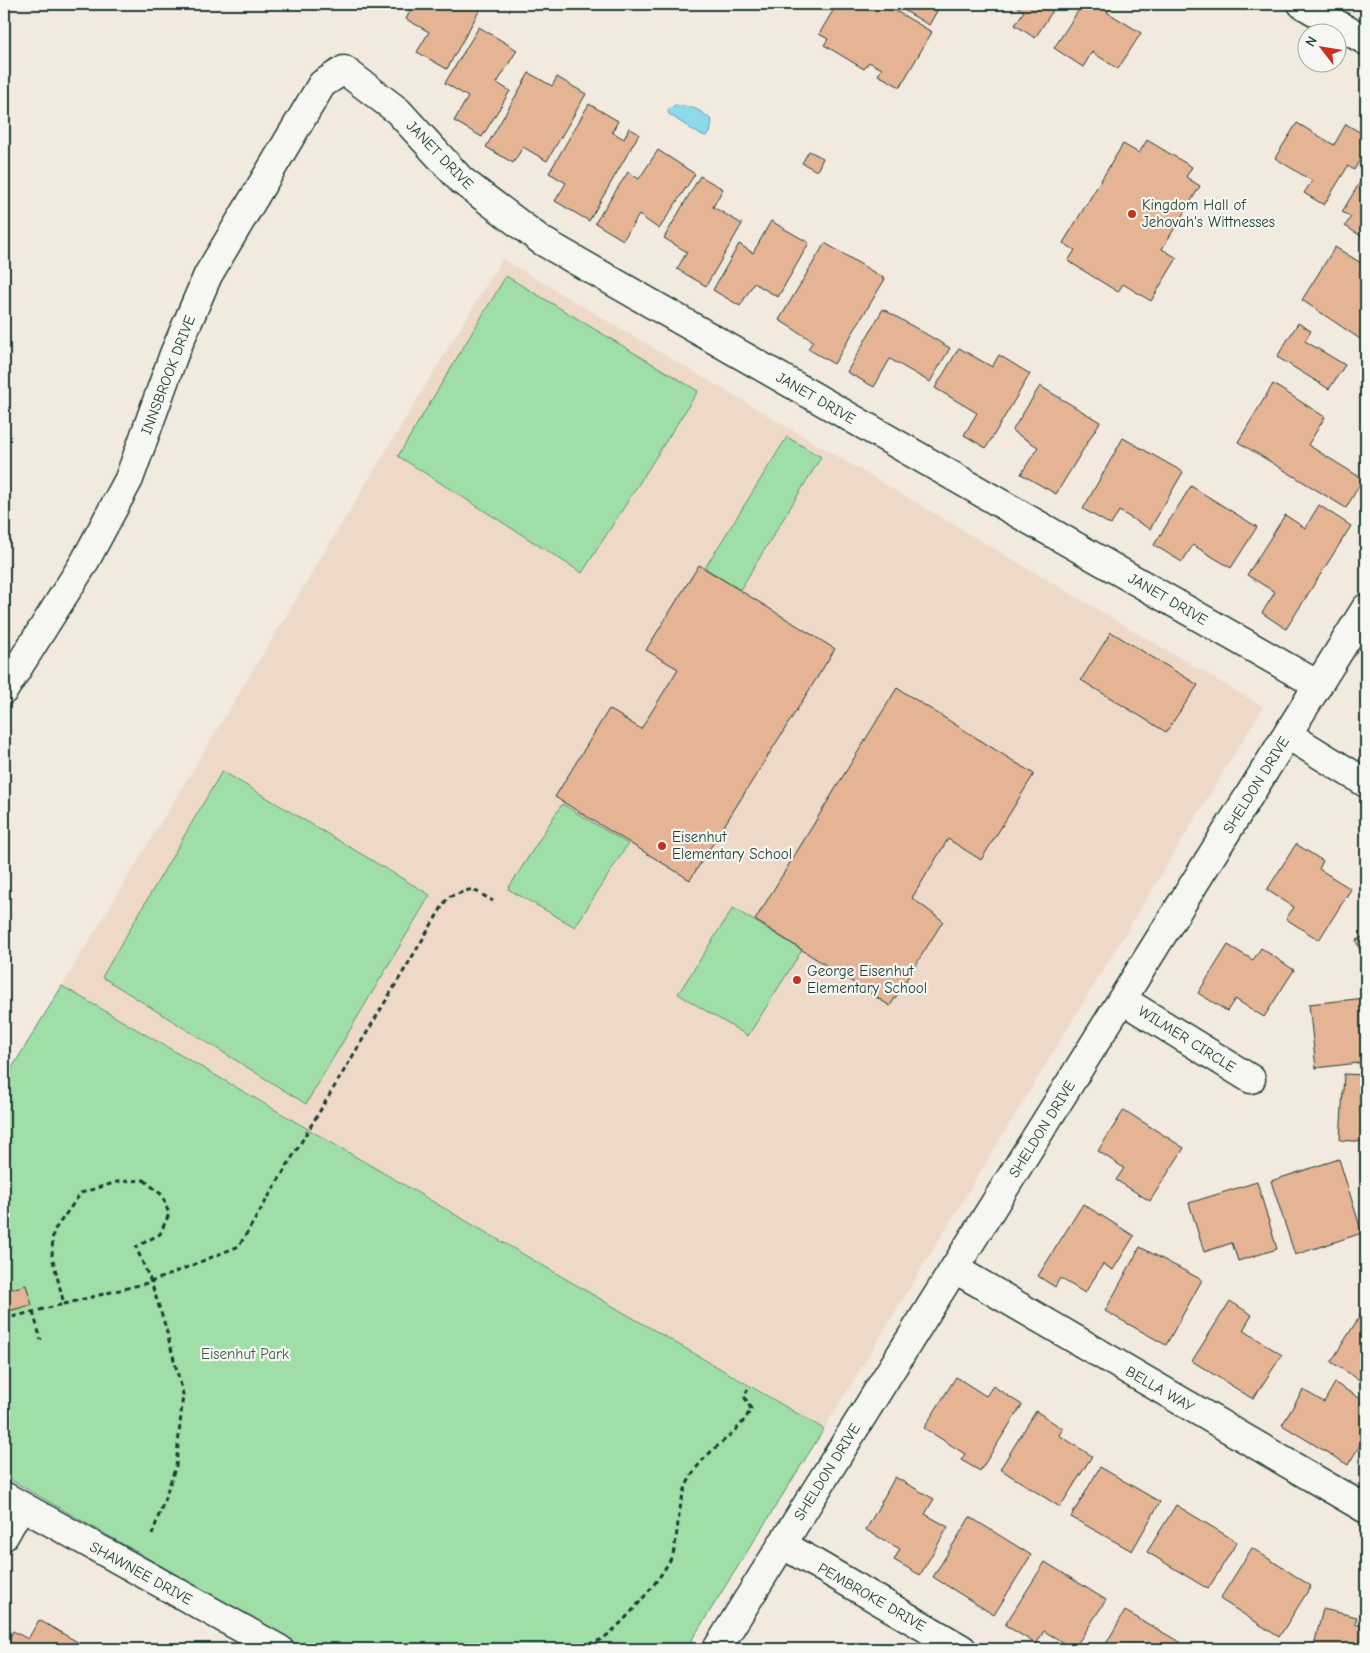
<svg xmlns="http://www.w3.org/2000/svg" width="1370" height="1653" font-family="'Comic Neue',sans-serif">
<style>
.built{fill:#eed9c9}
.green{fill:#9fdea7;stroke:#5f8e6e}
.water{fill:#8edaed;stroke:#629ba3}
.building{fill:#e4b495;stroke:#1f3d34}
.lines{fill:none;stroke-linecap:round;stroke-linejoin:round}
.minor-casing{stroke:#1f3d34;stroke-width:31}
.tertiary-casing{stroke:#1f3d34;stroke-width:31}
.path{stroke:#1f3d34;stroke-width:3;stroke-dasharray:5 4;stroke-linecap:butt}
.minor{stroke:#f6f6f2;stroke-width:28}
.tertiary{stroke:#f6f6f2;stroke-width:28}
.poi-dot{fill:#c8321e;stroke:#f6f6f2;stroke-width:2}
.labels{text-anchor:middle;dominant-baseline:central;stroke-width:4.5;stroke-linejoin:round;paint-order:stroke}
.street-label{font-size:15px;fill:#1f3d34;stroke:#f6f6f2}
.poi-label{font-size:15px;fill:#1f3d34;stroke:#f6f6f2;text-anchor:start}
.park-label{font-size:15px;fill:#395d4b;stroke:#f6f6f2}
</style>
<rect width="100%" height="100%" fill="#f2e9df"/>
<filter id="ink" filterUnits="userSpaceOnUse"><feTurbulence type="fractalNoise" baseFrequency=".02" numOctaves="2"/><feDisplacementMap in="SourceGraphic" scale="10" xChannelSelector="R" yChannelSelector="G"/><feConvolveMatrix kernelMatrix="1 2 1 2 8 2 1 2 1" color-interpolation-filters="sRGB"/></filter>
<g filter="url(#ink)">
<polygon class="built" points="502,259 1263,707 824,1429 62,986"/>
<g class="green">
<polygon points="506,276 698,391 582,573 398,456"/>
<polygon points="787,437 821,457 740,590 705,568"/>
<polygon points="222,771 430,895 306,1104 102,977"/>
<polygon points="562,804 628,844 575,927 508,889"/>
<polygon points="733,908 802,950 748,1036 678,994"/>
<polygon points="62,986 824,1429 686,1649 306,1649 4,1476 4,1081"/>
</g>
<path class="water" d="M675 105C690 106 701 109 712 121L710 133 706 136C699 135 676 119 669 114L668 110Z"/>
<g class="building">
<polygon points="414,4 483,4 447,69 417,52 429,32 406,19"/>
<polygon points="837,4 884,4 932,32 900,87 878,75 882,69 869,62 864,69 824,45 828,39 819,34"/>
<polygon points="893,4 941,4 929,25"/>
<polygon points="1012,4 1057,4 1035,38 1015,25 1024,11"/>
<polygon points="1074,4 1113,4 1107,12 1141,33 1118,69 1092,52 1083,67 1054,48 1080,8"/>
<polygon points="479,27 517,50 497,83 510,91 482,137 454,121 468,97 445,83"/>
<polygon points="529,73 552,86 557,77 586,94 547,161 523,147 513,163 486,147"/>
<polygon points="589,104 618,121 612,132 624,139 629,128 639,134 589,221 555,201 566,183 549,173"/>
<polygon points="1297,123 1334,145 1346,124 1366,136 1366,149 1354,170 1348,166 1324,205 1304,193 1312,181 1275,158"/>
<polygon points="1147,140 1192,167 1186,177 1200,186 1162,249 1177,258 1151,301 1123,284 1118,292 1068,261 1075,250 1063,243 1123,144 1139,153"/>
<polygon points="658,150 695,174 659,229 639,215 623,240 595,223 628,172 639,179"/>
<polygon points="809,151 823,158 817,171 802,163"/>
<polygon points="1365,174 1366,175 1366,239 1345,226 1351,217 1342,212"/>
<polygon points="700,176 723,189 713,207 742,224 706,286 677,269 687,252 664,238"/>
<polygon points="771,221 809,243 778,297 754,283 740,306 713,290 739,244 753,253"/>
<polygon points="825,243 885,279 834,364 808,349 813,341 779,320"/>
<polygon points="1335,247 1366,266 1366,343 1302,300"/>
<polygon points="883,309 950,348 930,382 890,359 874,387 847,372"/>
<polygon points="1298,323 1311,331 1305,341 1345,365 1329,389 1277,357"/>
<polygon points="959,348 992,367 999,355 1030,374 986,448 964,435 977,413 935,388"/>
<polygon points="1273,384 1325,417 1308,445 1363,479 1346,508 1238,442"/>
<polygon points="1040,386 1100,422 1056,494 1021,474 1038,447 1012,431"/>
<polygon points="1123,438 1183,472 1150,529 1119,511 1111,525 1083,509"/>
<polygon points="1191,486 1257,527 1231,568 1193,545 1182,562 1154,545"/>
<polygon points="1319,505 1351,526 1286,629 1262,613 1275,592 1247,575 1285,515 1305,528"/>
<polygon points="699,565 835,649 690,880 555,797 609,709 641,729 678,669 646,650"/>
<polygon points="1111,632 1198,685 1166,732 1081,680"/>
<polygon points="897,688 1034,774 981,860 948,839 912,898 943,921 890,1006 755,920"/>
<polygon points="1296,844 1323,861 1319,869 1351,889 1319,940 1286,919 1294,907 1267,890"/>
<polygon points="1366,936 1366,966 1356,940"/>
<polygon points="1228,945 1253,960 1261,948 1294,970 1264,1017 1235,999 1227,1011 1198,993"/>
<polygon points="1366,998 1366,1062 1316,1068 1309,1004"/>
<polygon points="1344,1074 1366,1075 1366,1142 1340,1140"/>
<polygon points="1124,1110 1184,1148 1150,1201 1116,1180 1124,1168 1098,1151"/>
<polygon points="1339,1159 1362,1233 1295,1255 1271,1181"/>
<polygon points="1257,1182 1277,1249 1238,1261 1232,1243 1204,1252 1189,1203"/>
<polygon points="1083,1204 1134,1236 1113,1270 1103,1264 1085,1293 1060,1278 1055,1287 1038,1276"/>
<polygon points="1140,1247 1202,1280 1166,1345 1105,1311"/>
<polygon points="26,1285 32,1305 4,1312 4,1291"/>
<polygon points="1230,1301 1252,1315 1243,1330 1282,1355 1253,1399 1192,1361"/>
<polygon points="1366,1306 1366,1384 1331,1362"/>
<polygon points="956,1377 986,1396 993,1386 1022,1405 980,1471 961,1460 965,1454 924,1428"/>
<polygon points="1335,1383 1366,1402 1366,1435 1348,1465 1282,1425 1303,1390 1324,1402"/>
<polygon points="1036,1411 1063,1429 1059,1435 1092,1456 1060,1507 1000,1469"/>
<polygon points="1100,1467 1160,1502 1132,1551 1071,1517"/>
<polygon points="895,1477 934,1499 925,1514 948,1527 920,1575 894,1560 900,1549 866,1530"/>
<polygon points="1176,1505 1237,1542 1208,1589 1147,1552"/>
<polygon points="970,1517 1031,1555 994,1615 933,1577"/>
<polygon points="1252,1548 1311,1586 1279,1637 1220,1599"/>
<polygon points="1045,1562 1106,1600 1074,1649 1044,1631 1036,1644 1005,1625"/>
<polygon points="1323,1609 1357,1617 1355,1624 1366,1627 1366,1649 1313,1649"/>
<polygon points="1125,1611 1185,1645 1183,1649 1103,1649"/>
<polygon points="39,1620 81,1644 78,1649 4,1649 13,1631 28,1639"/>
</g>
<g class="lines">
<defs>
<g id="minor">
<polyline points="4,690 84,563 129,479 174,354 208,275 322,84 344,70 398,111 461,180 542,241 1318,685"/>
<polyline points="1288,735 1366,783"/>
<polyline points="1123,1000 1251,1079"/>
<polyline points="955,1269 1366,1509"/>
<polyline points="4,1496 279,1649"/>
<polyline points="4,1536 21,1506"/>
<polyline points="782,1544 962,1649"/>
<polyline points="717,1649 1366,608"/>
</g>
<polyline id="tertiary" points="1302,4 1366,41"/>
</defs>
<use href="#minor" class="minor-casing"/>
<use href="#tertiary" class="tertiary-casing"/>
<g class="path">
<polygon points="144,1180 162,1195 169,1214 160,1234 136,1247 151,1282 64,1304 52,1256 53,1232 81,1193 117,1182"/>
<polyline points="33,1312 41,1340"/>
<polyline points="4,1319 64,1304"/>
<polyline points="152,1535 176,1466 183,1394 165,1325 151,1282 239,1246 448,897 472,889 493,901"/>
<path d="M571 1649C580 1646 591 1644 600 1640 618 1631 670 1570 674 1550 680 1521 677 1496 695 1470 711 1446 738 1435 751 1409L744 1396 750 1386"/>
</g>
<use href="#minor" class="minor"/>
<use href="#tertiary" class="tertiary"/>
</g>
</g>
<g class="poi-dot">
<circle cx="1132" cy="214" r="5"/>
<circle cx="662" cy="846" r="5"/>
<circle cx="797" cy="980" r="5"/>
</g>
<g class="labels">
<g class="street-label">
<text transform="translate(440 155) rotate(46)">JANET DRIVE</text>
<text transform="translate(168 375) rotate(-69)">INNSBROOK DRIVE</text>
<text transform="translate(816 398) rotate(30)">JANET DRIVE</text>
<text transform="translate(1168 599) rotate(30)">JANET DRIVE</text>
<text transform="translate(1256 785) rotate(-58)">SHELDON DRIVE</text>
<text transform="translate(1187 1039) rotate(32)">WILMER CIRCLE</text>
<text transform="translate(1042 1129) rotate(-58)">SHELDON DRIVE</text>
<text transform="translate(1160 1389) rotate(30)">BELLA WAY</text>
<text transform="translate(827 1472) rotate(-58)">SHELDON DRIVE</text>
<text transform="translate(141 1573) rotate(29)">SHAWNEE DRIVE</text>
<text transform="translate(872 1597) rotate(30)">PEMBROKE DRIVE</text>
</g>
<g class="poi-label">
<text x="1142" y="205">Kingdom Hall of<tspan x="1142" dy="17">Jehovah's Wittnesses</tspan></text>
<text x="672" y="837">Eisenhut<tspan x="672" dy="17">Elementary School</tspan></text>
<text x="807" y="971">George Eisenhut<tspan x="807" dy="17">Elementary School</tspan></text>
</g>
<g class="park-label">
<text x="245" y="1354">Eisenhut Park</text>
</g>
</g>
<rect width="1370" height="1653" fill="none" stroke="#f6f6f2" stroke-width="20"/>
<rect x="10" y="10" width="1350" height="1633" fill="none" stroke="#1f3d34" stroke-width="2" filter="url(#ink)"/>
<g transform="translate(1322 48) rotate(301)"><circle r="24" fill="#f6f6f2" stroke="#a0aca6"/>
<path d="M0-4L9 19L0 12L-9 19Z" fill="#c8321e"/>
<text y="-8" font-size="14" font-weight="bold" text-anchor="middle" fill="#1f3d34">N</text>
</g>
</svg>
